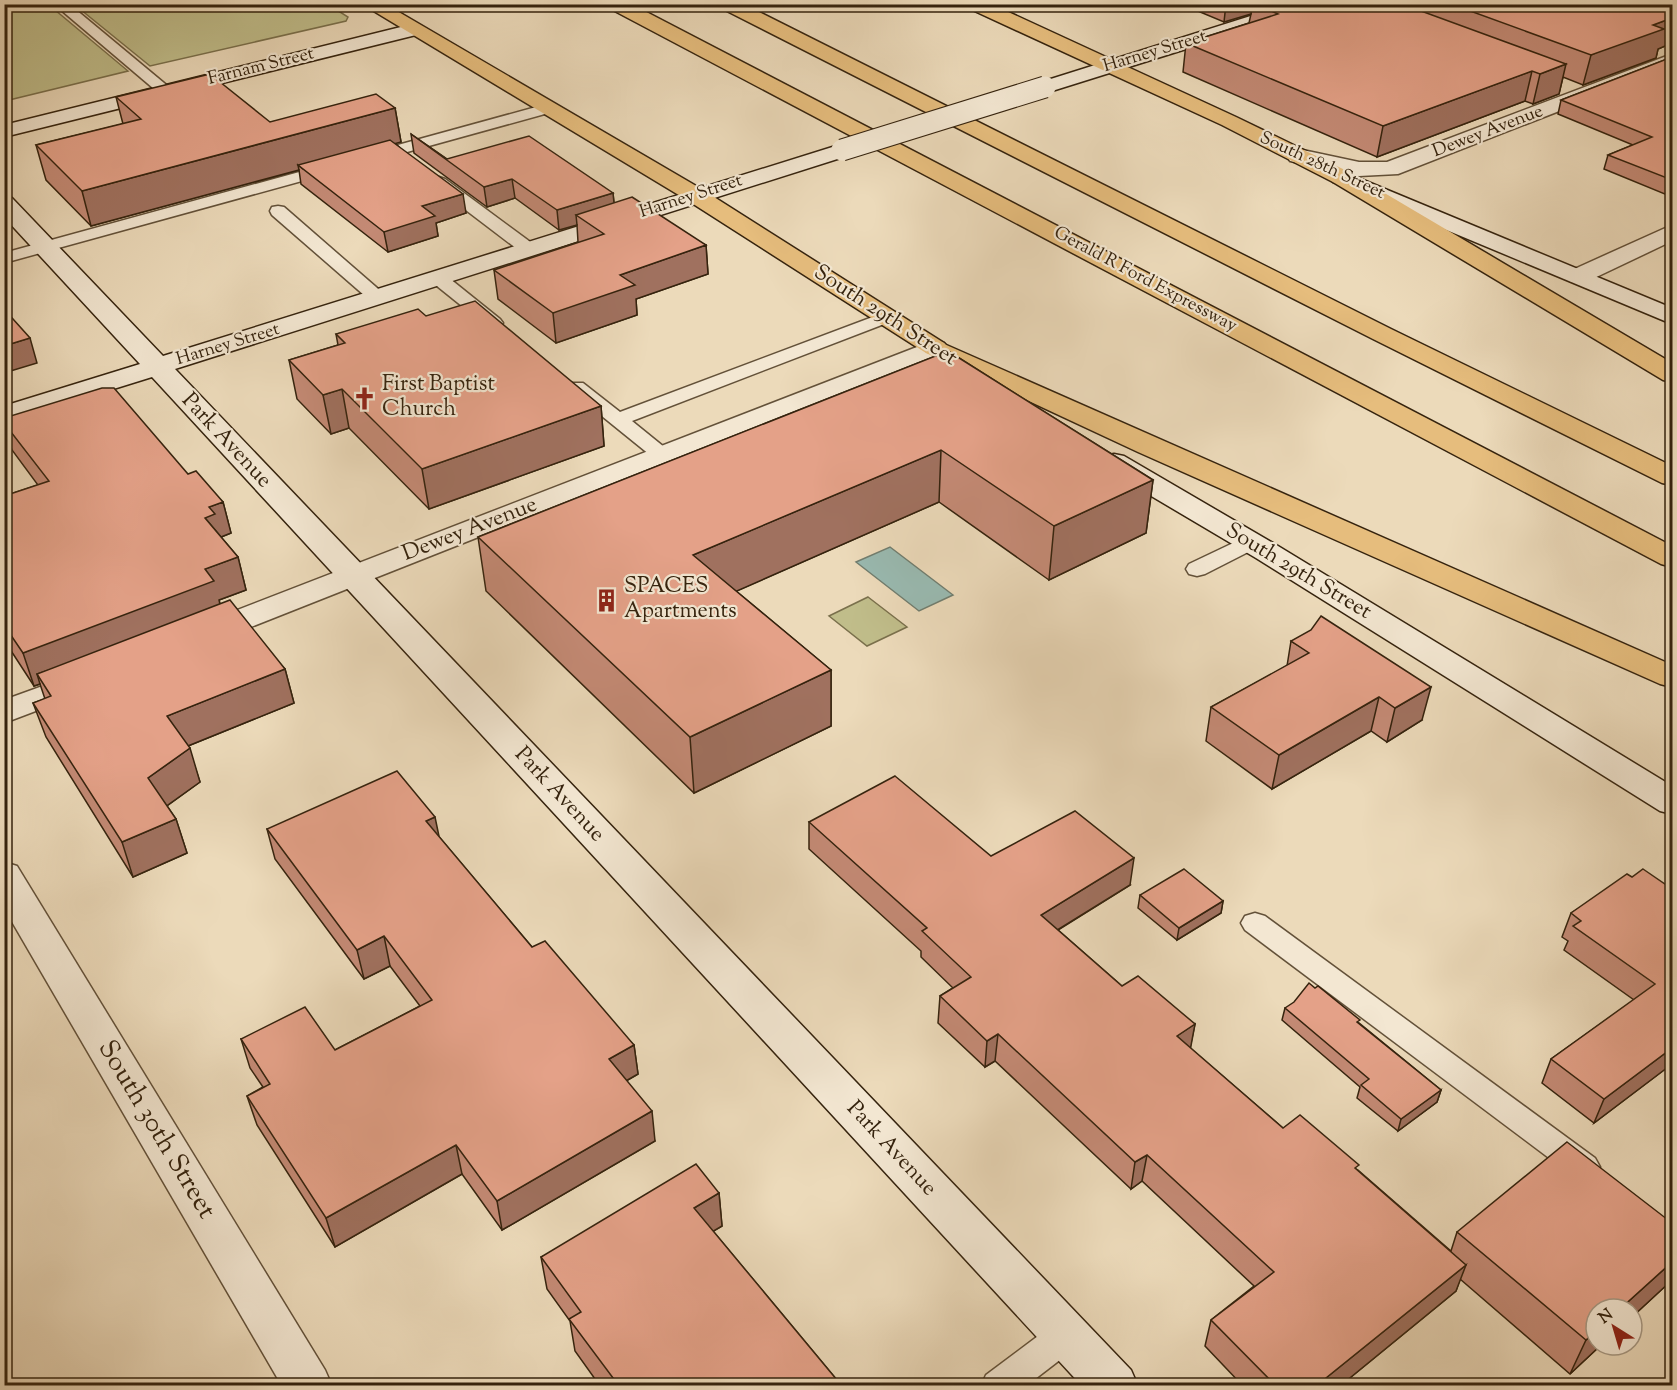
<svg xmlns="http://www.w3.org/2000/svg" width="1677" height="1390" font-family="'Sorts Mill Goudy',serif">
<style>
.green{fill:#c0bd8a;stroke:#7a704c;stroke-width:1.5}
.water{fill:#99bab1;stroke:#717e70;stroke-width:1.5}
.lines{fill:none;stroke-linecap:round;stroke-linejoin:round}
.lane-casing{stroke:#635139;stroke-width:3}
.street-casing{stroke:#635139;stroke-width:3}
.secondary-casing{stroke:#35230e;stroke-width:3}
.primary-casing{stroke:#35230e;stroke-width:3}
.highway-casing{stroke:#35230e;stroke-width:3}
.lane{fill:#f3e7d2;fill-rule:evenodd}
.street{fill:#f3e7d2;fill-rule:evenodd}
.secondary{fill:#f3e7d2;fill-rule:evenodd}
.primary{fill:#e6bd7d;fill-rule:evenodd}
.highway{fill:#e6bd7d;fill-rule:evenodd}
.secondary-bridge-casing{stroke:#35230e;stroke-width:23;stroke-linecap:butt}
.secondary-bridge{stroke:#f3e7d2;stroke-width:21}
.wall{fill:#c48a75;stroke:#35230e;stroke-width:1.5}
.shaded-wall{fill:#a0715f;stroke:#35230e;stroke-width:1.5}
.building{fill:#e4a188;stroke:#35230e;stroke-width:1.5}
.labels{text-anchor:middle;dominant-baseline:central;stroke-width:4.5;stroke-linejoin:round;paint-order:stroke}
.far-street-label{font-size:18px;fill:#35230e;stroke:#f3e7d2}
.street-label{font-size:22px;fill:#35230e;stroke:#f3e7d2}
.poi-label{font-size:22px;fill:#35230e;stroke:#f3e7d2;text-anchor:start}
.near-street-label{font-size:27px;fill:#35230e;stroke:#f3e7d2}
</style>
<rect width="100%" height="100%" fill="#ecdaba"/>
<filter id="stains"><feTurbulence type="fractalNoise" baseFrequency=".00333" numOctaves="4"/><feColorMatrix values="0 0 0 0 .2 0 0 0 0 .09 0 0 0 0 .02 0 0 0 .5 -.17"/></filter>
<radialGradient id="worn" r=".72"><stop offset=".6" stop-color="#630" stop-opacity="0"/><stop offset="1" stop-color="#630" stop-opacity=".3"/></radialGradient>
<g class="green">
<polygon points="4,5 49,5 128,71 5,101"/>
<polygon points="329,5 348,17 346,21 150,66 75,5"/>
<polygon points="868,597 907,627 867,646 829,616"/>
</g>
<polygon class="water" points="890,547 953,595 919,611 856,562"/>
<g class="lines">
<defs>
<g id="lane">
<polygon points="54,4 69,4 170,88 172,91 170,94 160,94"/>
<polygon points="547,104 552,106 555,109 552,112 371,162 363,157 365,154"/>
<polygon points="332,163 338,165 340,168 338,171 4,263 4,253"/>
<polygon points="439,177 445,179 533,244 536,248 533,252 521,252 433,185 431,182 433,179"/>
<polygon points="278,206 284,207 384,294 387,298 384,302 372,302 272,215 270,211 272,207"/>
<polygon points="438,273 444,274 500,319 503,323 500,327 488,327 432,282 429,278 432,274"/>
<polygon points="886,312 892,313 895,317 892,321 632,421 669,451 672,455 669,459 655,459 566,387 569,383 583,383 620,412"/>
<polygon points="1250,535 1258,537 1261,542 1258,547 1205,574 1197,576 1189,574 1186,569 1189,564"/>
<polygon points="1255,913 1265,916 1595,1158 1600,1167 1595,1176 1584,1180 1573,1176 1245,930 1241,923 1245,916"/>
<polygon points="1066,1320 1078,1324 1083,1335 1078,1346 1026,1386 981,1386 986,1375 1054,1324"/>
</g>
<g id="street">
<polygon points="1672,54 1672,67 1398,174 1359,176 1290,161 1287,156 1290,151 1298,149 1359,162 1387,162"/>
<polygon points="1672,225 1672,241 1588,281 1579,283 1570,281 1567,276 1570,271"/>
<polygon points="935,340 944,343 948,348 944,353 213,642 202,645 191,642 186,635 191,628"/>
<polygon points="87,670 99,673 103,680 99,687 4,723 4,700"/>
<polygon points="4,862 17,866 325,1370 332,1386 282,1386 4,908"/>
</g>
<g id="secondary">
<polygon points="1289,4 1319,4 1317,8 1052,91 1038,91 1035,87 1038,83"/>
<polygon points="413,24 420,26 423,30 420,34 4,137 4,125"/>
<polygon points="842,144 850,145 853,150 850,155 175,369 1131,1370 1138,1386 1082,1386 152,377 4,423 4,406 140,364 4,217 4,196 12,198 163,356"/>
<polygon points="1356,177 1672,308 1672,324 1348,189 1345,184 1348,179"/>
<polygon points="1114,454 1124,456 1278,546 1672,786 1672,814 1660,811 1256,558 1104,468 1100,462 1104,456"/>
</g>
<g id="primary">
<polygon points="362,4 385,4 703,190 944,343 948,348 944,353 935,356 926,353 687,200"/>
<polygon points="966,4 991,4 1236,117 1349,172 1352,177 1349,182 1341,184 1333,182 1222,125 968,8"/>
</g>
<g id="highway">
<polygon points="607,4 631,4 1672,546 1672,567 1661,564 609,8"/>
<polygon points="719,4 743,4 1391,329 1672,466 1672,485 1662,483 1373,339 721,8"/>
<polygon points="1341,170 1349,172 1672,363 1672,382 1663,380 1333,182 1330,177 1333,172"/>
<polygon points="935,340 1672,665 1672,687 1660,684 1138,452 926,353 922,348 926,343"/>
</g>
</defs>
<use href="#lane" class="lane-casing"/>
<use href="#street" class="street-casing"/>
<use href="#secondary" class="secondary-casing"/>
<use href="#primary" class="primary-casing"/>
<use href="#highway" class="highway-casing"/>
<use href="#lane" class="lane"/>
<use href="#street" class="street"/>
<use href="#secondary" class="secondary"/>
<use href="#primary" class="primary"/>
<use href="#highway" class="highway"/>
<defs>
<polyline id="secondary-bridge" points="842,150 1045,87"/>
</defs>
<use href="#secondary-bridge" class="secondary-bridge-casing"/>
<use href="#secondary-bridge" class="secondary-bridge"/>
</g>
<g class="wall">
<polygon points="1181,4 1672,4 1672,43 1658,49 1656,58 1583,85 1563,77 1559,94 1533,104 1525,101 1377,157 1183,72 1186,43 1249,23 1251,14 1224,22"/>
<polygon points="1672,57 1672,197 1604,169 1608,155 1633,145 1558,114 1561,100"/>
<polygon points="116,97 270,122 395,108 401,142 395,143 466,213 436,223 438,236 388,252 301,184 299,170 91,226 46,180 36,145 123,124"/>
<polygon points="411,134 447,159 613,193 614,203 706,245 708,274 636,299 637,315 556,343 498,299 494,270 578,242 577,225 559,230 515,198 487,207 414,153"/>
<polygon points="426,316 601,406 604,446 429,509 349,428 331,434 297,399 289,360 338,345 336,334"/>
<polygon points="948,351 1153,480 1146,533 1049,580 939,502 736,591 831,670 831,726 694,793 486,591 478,537"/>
<polygon points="4,418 188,474 223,502 231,533 221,537 238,557 246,590 219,600 220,604 285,669 294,703 188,746 200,782 167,806 176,819 187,853 133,877 46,737 33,703 45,699 40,684 34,686 4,640 4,496 38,485 12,450 4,429"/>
<polygon points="1291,641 1422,720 1387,742 1371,731 1272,789 1206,741 1211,707 1287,666"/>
<polygon points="809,822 991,856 1130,885 1058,930 1122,986 1195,1024 1190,1048 1283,1128 1358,1170 1451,1251 1457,1232 1672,1223 1672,1280 1632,1317 1596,1345 1601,1345 1570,1374 1460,1279 1456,1291 1340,1386 1243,1386 1205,1346 1211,1320 1254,1286 1142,1181 1131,1189 995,1061 985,1067 938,1023 940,996 953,988 921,957 921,951 809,849"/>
<polygon points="267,829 440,838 532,947 634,1045 638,1074 626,1081 655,1141 502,1230 462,1174 335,1247 257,1125 247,1096 263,1087 250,1068 241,1039 335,1050 420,1006 390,966 364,979 275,859"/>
<polygon points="1632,877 1672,1064 1594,1123 1542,1083 1551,1059 1634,1000 1564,950 1568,941 1562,937 1571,913"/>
<polygon points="1140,895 1223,901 1221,913 1177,940 1138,908"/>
<polygon points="1285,1008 1359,1023 1441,1090 1437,1102 1398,1131 1357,1098 1360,1087 1282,1020"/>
<polygon points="719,1193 722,1226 713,1231 842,1386 600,1386 575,1351 570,1321 547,1289 541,1257"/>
</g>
<g class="shaded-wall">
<polygon points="1226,4 1252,4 1251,14 1224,22"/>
<polygon points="1672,18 1672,43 1658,49 1656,58 1583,85 1591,55 1653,25"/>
<polygon points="1566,64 1559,94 1533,104 1540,74"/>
<polygon points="1532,71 1525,101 1377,157 1383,126"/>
<polygon points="395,108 401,142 303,169 298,165 299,170 91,226 82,191"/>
<polygon points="512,179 515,198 487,207 484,187"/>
<polygon points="613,193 615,213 576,215 577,225 559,230 557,210"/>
<polygon points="463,194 466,213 436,223 438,236 388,252 384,232 422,206"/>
<polygon points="706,245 708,274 636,299 637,315 556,343 553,313 620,275"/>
<polygon points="30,338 37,363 4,373 4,346"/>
<polygon points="342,389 349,428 331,434 323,395"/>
<polygon points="601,406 604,446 429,509 422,469"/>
<polygon points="941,450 939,502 696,609 693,555"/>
<polygon points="1153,480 1146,533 1049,580 1054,526"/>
<polygon points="223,502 231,533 221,537 205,518 209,507"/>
<polygon points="238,557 246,590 219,600 222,613 37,674 40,684 34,686 23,653 205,569"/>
<polygon points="285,669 294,703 178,750 167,716"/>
<polygon points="831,670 831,726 694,793 690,737"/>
<polygon points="1431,687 1422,720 1387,742 1395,708"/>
<polygon points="1379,697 1371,731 1272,789 1279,755"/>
<polygon points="190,748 200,782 158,812 148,778"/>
<polygon points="435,817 441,846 426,821"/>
<polygon points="176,819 187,853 133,877 122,842"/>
<polygon points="1134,858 1130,885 1038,942 1041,915"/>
<polygon points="1223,901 1221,913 1177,940 1179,928"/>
<polygon points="384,936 390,966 364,979 357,950"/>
<polygon points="1195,1024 1190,1051 1177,1036"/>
<polygon points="998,1034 995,1061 985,1067 987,1041"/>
<polygon points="634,1045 638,1074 612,1089 609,1059"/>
<polygon points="1672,1048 1672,1064 1594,1123 1604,1099"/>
<polygon points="1441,1090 1437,1102 1398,1131 1401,1119"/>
<polygon points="652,1111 655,1141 502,1230 497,1201"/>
<polygon points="456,1145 462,1174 335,1247 326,1218"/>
<polygon points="1147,1155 1142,1181 1131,1189 1135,1162"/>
<polygon points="719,1193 722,1226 697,1241 694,1208"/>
<polygon points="1672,1262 1672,1280 1632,1317 1632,1309 1620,1309"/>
<polygon points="1466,1265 1456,1291 1340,1386 1316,1386"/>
<polygon points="1596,1331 1596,1345 1601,1345 1570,1374 1586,1340"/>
</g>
<g class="building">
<polygon points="1255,4 1402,4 1566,64 1540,74 1532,71 1383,126 1186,43 1278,14"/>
<polygon points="1451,4 1672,4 1672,18 1653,25 1664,29 1591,55"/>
<polygon points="1672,57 1672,180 1608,155 1652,137 1561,100"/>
<polygon points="210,74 270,122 376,94 395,108 82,191 36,145 141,119 116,97"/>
<polygon points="411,134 447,159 529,136 613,193 557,210 512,179 484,187"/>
<polygon points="390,140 463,194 422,206 435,216 384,232 298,165"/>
<polygon points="632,197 706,245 620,275 635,285 553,313 494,270 604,234 576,215"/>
<polygon points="475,301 601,406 422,469 342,389 323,395 289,360 345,343 336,334 418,309 426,316"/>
<polygon points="4,309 30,338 4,346"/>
<polygon points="948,351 1153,480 1054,526 941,450 693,555 831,670 690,737 478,537"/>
<polygon points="102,388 114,388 188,474 196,471 223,502 209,507 215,514 205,518 238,557 205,569 214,581 23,653 4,625 4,496 49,481 4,423 4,418"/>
<polygon points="230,600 285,669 167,716 190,748 148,778 176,819 122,842 33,703 51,696 37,674"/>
<polygon points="1321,616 1431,687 1395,708 1379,697 1279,755 1211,707 1309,653 1291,641 1311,630"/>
<polygon points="397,771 435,817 426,821 532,947 545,941 634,1045 609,1059 652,1111 497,1201 456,1145 326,1218 247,1096 270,1084 241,1039 305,1007 335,1050 432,1000 384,936 357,950 267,829"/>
<polygon points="895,776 991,856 1075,811 1134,858 1041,915 1122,986 1138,976 1195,1024 1177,1036 1283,1128 1300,1115 1359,1165 1355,1168 1466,1265 1316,1386 1276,1386 1211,1320 1274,1272 1147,1155 1135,1162 998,1034 987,1041 940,996 971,977 922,931 927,928 809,822"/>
<polygon points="1184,869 1223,901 1179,928 1140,895"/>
<polygon points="1643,869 1672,889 1672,1048 1604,1099 1551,1059 1655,984 1573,926 1581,921 1571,913 1627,874 1632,877"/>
<polygon points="1309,983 1315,988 1318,986 1360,1020 1357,1022 1441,1090 1401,1119 1361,1085 1369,1079 1285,1008 1294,1002"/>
<polygon points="1567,1142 1672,1223 1672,1262 1620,1309 1596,1309 1596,1331 1586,1340 1457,1232"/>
<polygon points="696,1164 719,1193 694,1208 842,1386 619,1386 569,1319 581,1312 541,1257"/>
</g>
<defs>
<symbol id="church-bare" viewBox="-9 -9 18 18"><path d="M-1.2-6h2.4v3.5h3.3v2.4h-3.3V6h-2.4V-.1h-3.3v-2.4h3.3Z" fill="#8f2418" stroke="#f3e7d2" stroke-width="2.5" paint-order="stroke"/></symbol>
<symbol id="building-bare" viewBox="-9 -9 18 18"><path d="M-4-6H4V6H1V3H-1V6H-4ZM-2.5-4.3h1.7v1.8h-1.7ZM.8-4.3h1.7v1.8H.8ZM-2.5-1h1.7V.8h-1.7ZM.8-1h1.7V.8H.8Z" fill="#8f2418" stroke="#f3e7d2" stroke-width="2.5" paint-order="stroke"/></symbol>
</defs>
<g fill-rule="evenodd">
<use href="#church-bare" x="348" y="382" width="33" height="33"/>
<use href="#building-bare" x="590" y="584" width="33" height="33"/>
</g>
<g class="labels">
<g class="far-street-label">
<text transform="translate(1155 52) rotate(-17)">Harney Street</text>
<text transform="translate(261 67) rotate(-14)">Farnam Street</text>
<text transform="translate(1488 132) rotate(-21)">Dewey Avenue</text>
<text transform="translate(1322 166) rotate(25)">South 28th Street</text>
<text transform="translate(691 197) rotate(-18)">Harney Street</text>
<text transform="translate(1145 280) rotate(28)">Gerald R Ford Expressway</text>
<text transform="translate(228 345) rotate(-17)">Harney Street</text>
</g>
<g class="street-label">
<text transform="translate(885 316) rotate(33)">South 29th Street</text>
<text transform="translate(226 441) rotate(47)">Park Avenue</text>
<text transform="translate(470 530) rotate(-21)">Dewey Avenue</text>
<text transform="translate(1298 572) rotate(31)">South 29th Street</text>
<text transform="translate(559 795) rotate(47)">Park Avenue</text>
<text transform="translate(891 1149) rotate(47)">Park Avenue</text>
</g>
<g class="poi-label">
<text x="382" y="385">First Baptist<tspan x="382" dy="25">Church</tspan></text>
<text x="624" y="587">SPACES<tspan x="624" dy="25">Apartments</tspan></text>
</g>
<g class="near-street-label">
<text transform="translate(156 1130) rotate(59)">South 30th Street</text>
</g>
</g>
<rect width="1677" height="1390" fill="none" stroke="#ecdaba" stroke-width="24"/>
<rect x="6" y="6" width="1665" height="1378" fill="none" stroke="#35230e" stroke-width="3"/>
<rect x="12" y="12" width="1653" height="1366" fill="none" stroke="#35230e" stroke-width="1.5"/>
<g transform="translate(1614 1327) rotate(323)"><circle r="28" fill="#f3e7d2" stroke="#a79984" stroke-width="1.5"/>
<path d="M0-4.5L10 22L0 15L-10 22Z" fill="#8f2418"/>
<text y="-9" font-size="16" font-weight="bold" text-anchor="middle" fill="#35230e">N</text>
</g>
<rect width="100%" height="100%" filter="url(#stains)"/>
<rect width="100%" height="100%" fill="url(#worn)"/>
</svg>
